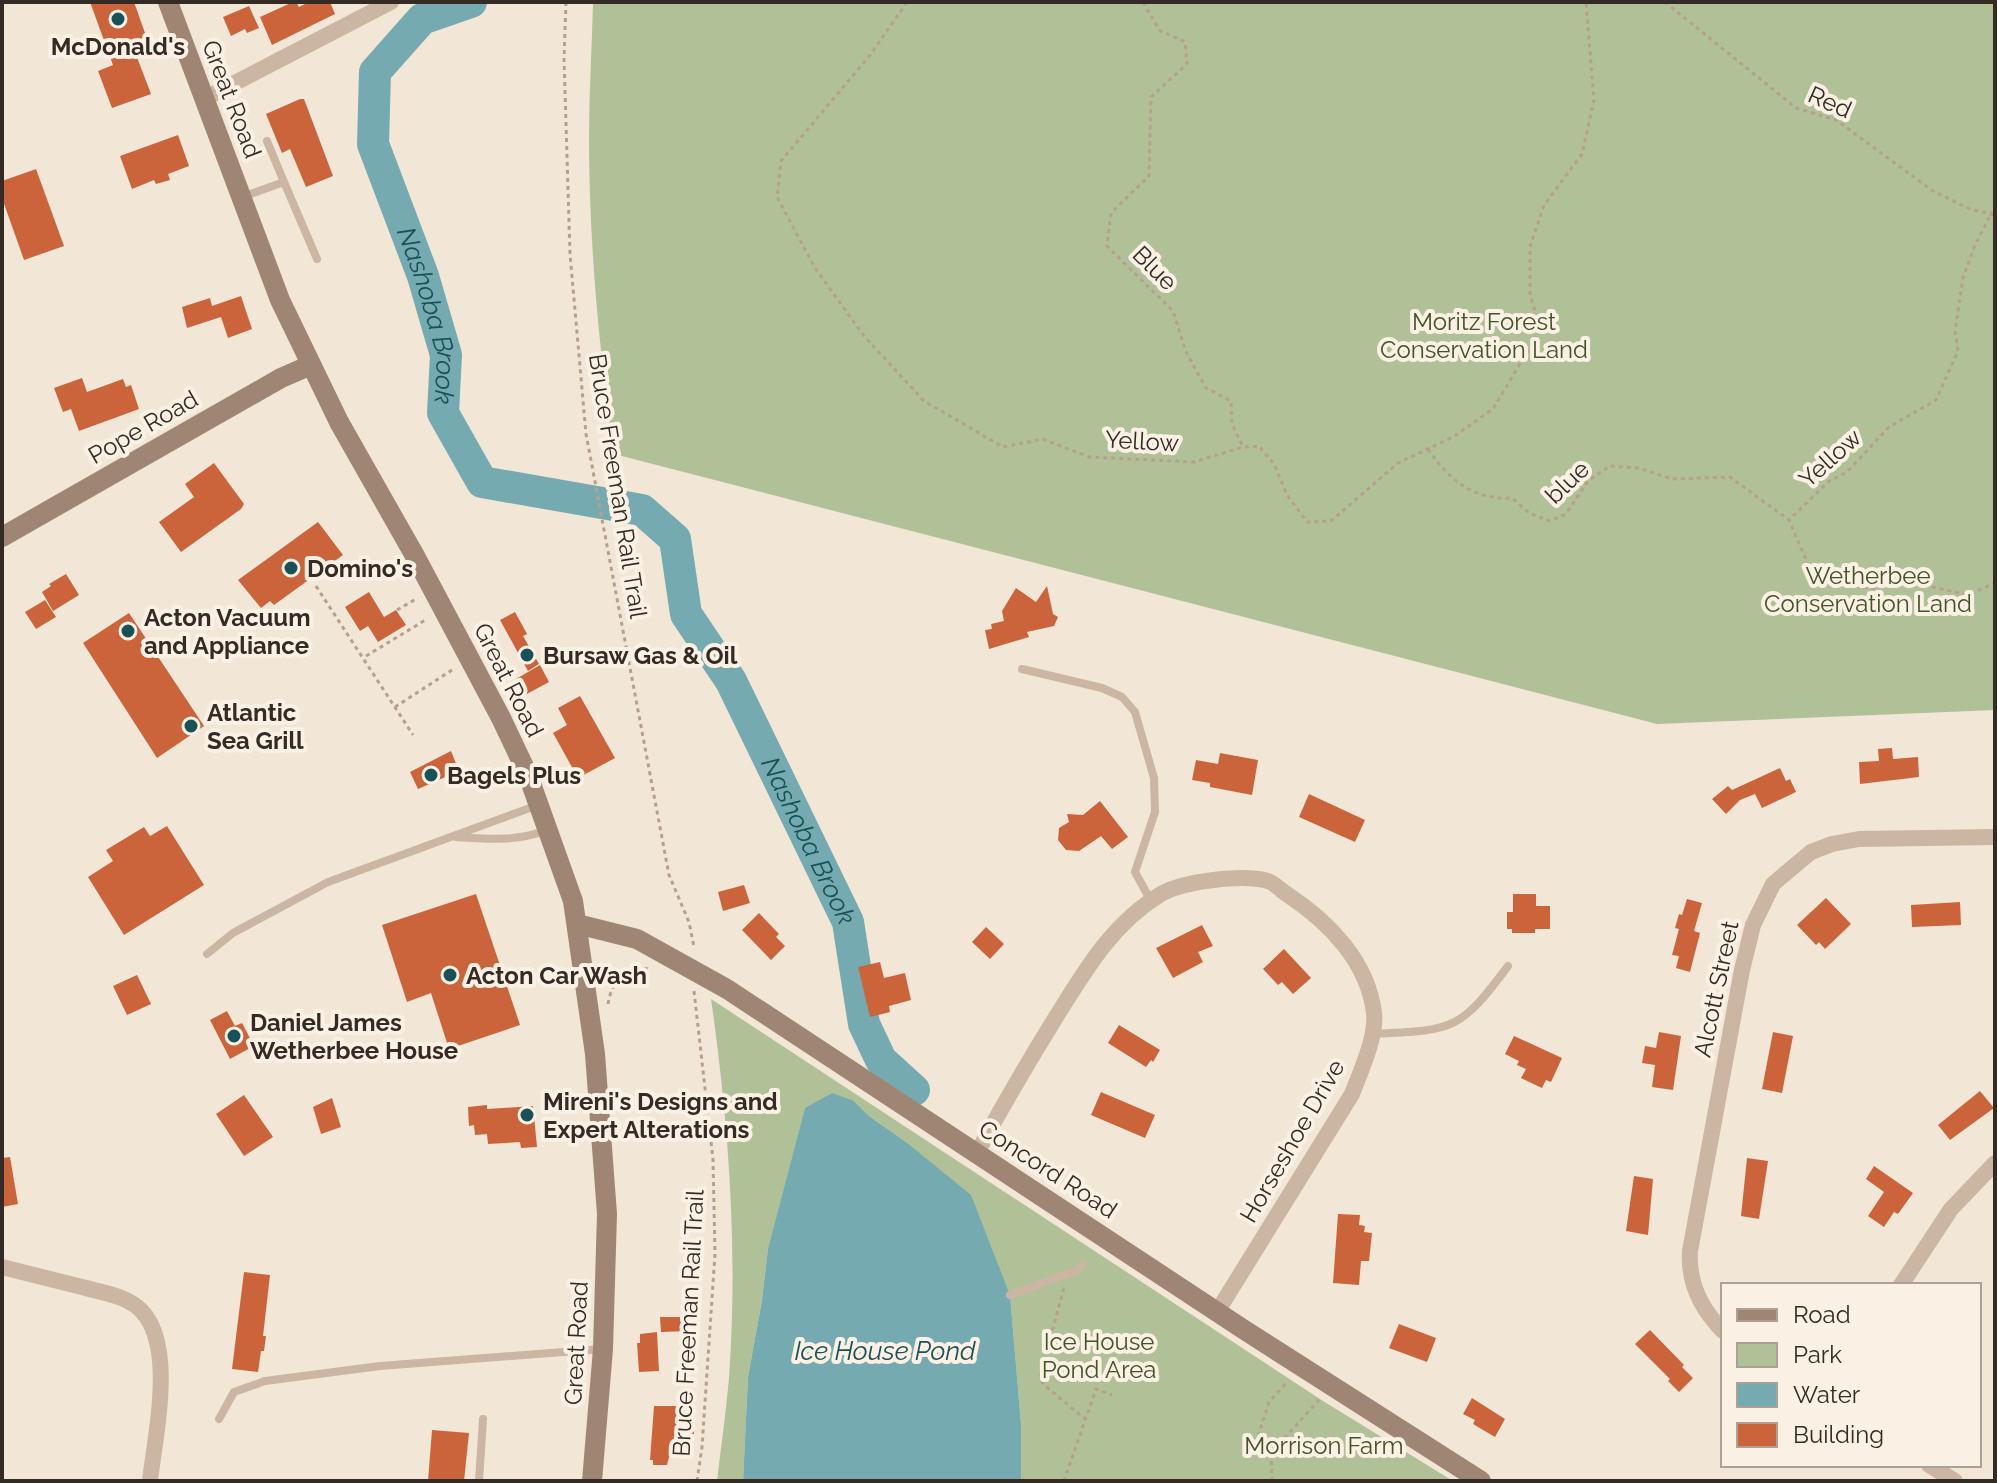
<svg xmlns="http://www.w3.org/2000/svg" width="1997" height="1483" font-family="Raleway,sans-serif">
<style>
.green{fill:#b1c197}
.water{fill:#75abb0}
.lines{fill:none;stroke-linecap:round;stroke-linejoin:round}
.river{stroke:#75abb0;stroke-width:32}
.building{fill:#cc643b}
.path{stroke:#b6a08d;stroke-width:3;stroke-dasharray:4 4;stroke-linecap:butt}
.lane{stroke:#cab6a3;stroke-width:8}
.street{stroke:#cab6a3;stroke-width:16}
.secondary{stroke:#9e8574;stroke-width:20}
.poi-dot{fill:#195158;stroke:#faf0e3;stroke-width:3}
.labels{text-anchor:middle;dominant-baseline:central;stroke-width:8;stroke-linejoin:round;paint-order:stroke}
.poi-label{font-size:24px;font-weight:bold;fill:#352b25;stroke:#faf0e3;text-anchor:start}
.street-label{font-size:24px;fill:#352b25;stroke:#faf0e3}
.park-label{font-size:24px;fill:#425428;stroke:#faf0e3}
.water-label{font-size:26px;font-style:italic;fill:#195158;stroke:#faf0e3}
</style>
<rect width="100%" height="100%" fill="#f2e6d7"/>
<g class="green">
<path d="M593 2H1995V710L1657 724 614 454C599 349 589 243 589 137 589 92 592 47 593 2Z"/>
<path d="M711 999 1323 1401 1453 1481H1021V1424L1010 1296 906 1142 869 1116 854 1101 805 1109 768 1248 762 1300 748 1377 743 1481H717C721 1447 726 1412 729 1378 738 1251 729 1125 711 999Z"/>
</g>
<polygon class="water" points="832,1093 854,1101 869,1116 906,1142 971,1195 1010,1295 1021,1424 1021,1481 743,1481 748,1377 762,1300 768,1248 805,1108"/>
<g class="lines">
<path class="river" id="s1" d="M471 2 422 19 375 72 373 144 423 276 446 355 443 413 482 482 642 510 675 539 686 614 731 681 848 922 864 1024 881 1060 914 1090"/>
</g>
<g class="building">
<polygon points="90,2 134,2 150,47 135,52 151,94 112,108 98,71 113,65"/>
<polygon points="293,2 296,2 299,7 309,2 330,2 335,14 272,45 260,17"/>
<polygon points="249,6 259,28 247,33 245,29 231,36 223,17"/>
<polygon points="300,99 304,99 333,176 306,187 290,149 282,153 266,114"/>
<polygon points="178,135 189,166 168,174 170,180 156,184 154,180 132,189 120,156"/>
<polygon points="36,169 64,246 24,260 2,198 2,181"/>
<polygon points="241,296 252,329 228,338 221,317 187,328 182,307 210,298 212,306"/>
<polygon points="82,378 87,392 123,379 126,387 131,385 139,409 79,431 71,409 63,412 54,388"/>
<polygon points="214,463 244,504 241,509 181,552 159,522 194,497 185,484"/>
<polygon points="318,522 343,555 274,605 270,601 261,608 238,580"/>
<polygon points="66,574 79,595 53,611 42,592 51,586 49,584"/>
<polygon points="1047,586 1053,614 1058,617 1054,626 1027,632 1029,637 989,649 985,630 992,629 991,624 1004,621 1002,611 1016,588 1036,602"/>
<polygon points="369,592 384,617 396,610 406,625 378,642 368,626 360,631 345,607"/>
<polygon points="45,600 56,617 36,629 25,612"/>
<polygon points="515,612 527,634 523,636 539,664 528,671 500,620"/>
<polygon points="129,613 204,726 157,758 83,643"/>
<polygon points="540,665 549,682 525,695 516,679"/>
<polygon points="580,696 615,758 578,778 553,733 567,725 558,708"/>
<polygon points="1892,748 1893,759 1918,757 1919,777 1860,784 1859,762 1879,761 1878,749"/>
<polygon points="451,751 459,771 418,789 410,772"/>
<polygon points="1220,753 1258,760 1252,795 1210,787 1210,783 1192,780 1196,760 1218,764"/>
<polygon points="1780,768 1786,781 1790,779 1796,792 1762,808 1755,794 1740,800 1726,814 1712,799 1728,786 1732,790"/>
<polygon points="1309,794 1365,820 1355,842 1299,817"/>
<polygon points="1100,801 1128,837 1112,849 1101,836 1079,851 1066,850 1058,840 1059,828 1069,822 1067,814 1083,815"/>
<polygon points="167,826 204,885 124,935 88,877 113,861 106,850 144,827 150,836"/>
<polygon points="744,885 750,903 723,911 718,892"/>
<polygon points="476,894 520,1025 449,1049 431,993 407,1002 382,925"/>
<polygon points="1513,894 1536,894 1536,906 1550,906 1550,929 1535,929 1535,933 1512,933 1512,929 1507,929 1507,912 1513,912"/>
<polygon points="1826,898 1851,924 1825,949 1819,942 1816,945 1797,925"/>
<polygon points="1687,899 1702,903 1694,931 1700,933 1690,972 1676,968 1679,956 1672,955 1679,929 1675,928 1679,914 1682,915"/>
<polygon points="1960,902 1961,925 1912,927 1911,905"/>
<polygon points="759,913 779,934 776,937 785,946 771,960 742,930"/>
<polygon points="1202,925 1213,946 1198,952 1203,962 1173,978 1156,948"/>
<polygon points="986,927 1004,944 990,959 972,942"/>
<polygon points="1284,949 1311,978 1293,994 1282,982 1278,985 1263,969"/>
<polygon points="880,962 884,978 905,973 911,1000 889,1006 890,1012 870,1017 858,967"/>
<polygon points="137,975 151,1004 127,1015 113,986"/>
<polygon points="227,1011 235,1026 242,1023 254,1046 230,1059 210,1020"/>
<polygon points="1119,1025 1160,1050 1153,1062 1151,1060 1146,1067 1108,1043"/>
<polygon points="1659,1032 1681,1036 1673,1090 1652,1087 1655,1065 1642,1063 1645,1046 1656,1048"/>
<polygon points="1773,1032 1793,1036 1782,1093 1762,1089"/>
<polygon points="1514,1036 1562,1058 1551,1082 1546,1080 1542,1088 1521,1078 1526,1069 1517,1065 1519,1061 1505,1054"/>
<polygon points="1980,1091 1994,1108 1950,1140 1938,1125"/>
<polygon points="1101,1092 1155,1115 1145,1138 1091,1115"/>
<polygon points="244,1095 273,1137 244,1156 216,1114"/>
<polygon points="332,1098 341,1127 321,1134 313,1107"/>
<polygon points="487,1105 487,1109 533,1106 537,1147 521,1148 520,1142 488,1144 487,1134 475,1135 474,1125 469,1126 468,1107"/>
<polygon points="10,1157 18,1204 2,1207 2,1158"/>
<polygon points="1747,1158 1768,1161 1759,1219 1741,1216"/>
<polygon points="1874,1166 1913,1193 1898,1214 1894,1212 1884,1227 1868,1216 1884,1192 1866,1179"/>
<polygon points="1634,1176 1653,1179 1648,1235 1626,1231"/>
<polygon points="1338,1214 1360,1215 1359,1225 1365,1226 1364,1232 1372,1233 1369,1261 1361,1261 1359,1285 1333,1283"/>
<polygon points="244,1272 270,1275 263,1336 266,1336 264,1351 261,1351 258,1372 232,1369"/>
<polygon points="660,1317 690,1317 690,1331 661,1332"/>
<polygon points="1399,1324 1436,1338 1427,1362 1389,1348"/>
<polygon points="1650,1330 1684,1365 1682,1367 1693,1378 1679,1392 1668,1381 1670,1379 1635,1344"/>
<polygon points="657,1332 659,1371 639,1372 637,1343 640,1343 640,1334"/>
<polygon points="1472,1398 1505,1419 1495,1437 1473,1424 1475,1420 1463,1414"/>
<polygon points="654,1406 685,1406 685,1419 694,1419 694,1434 682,1433 682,1437 675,1437 674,1453 670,1453 667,1465 653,1465 653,1460 650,1460"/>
<polygon points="432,1430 469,1433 464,1481 428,1481"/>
</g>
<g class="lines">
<g class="path">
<polyline points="566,2 564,58 570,254 586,434 669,875 689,922 694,947"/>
<polyline points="907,2 871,54 781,161 777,197 815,268 864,336 924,401 1003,447 1043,439 1089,457 1194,462 1243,447 1259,446 1274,464 1287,495 1307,522 1331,521 1398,463 1453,437 1493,409 1541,329 1530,295 1530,247 1544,205 1582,154 1594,100 1586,2"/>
<polyline points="1143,2 1159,30 1185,42 1187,64 1151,97 1149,176 1111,213 1107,246 1173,311 1186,352 1206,388 1231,401 1232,424 1243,447"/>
<polyline points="1665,2 1796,108 1836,120 1933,191 1970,209 1991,214 1995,206"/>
<polyline points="1995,216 1991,214 1975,245 1963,278 1955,331 1958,351 1936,400 1889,427 1847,472 1828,482 1789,520 1810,569 1848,586 1874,588 1892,578 1968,595 1995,583"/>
<path d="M1428 449C1449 480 1473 500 1512 498L1529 513 1550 521 1566 514 1588 481 1610 466 1638 468 1672 479 1730 477 1789 520"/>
<polyline points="316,586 413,735"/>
<polyline points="397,610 416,599"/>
<polyline points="366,656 427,619"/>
<polyline points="395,707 455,668"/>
<polyline points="694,991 713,1159 715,1254 702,1447 697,1481"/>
<path d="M608 1004C612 980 624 966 650 969"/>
<polyline points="1064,1288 1040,1375 1043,1384 1086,1420"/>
<polyline points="1271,1453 1266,1452 1257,1439 1269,1402 1288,1381"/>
<polyline points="1064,1481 1096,1389 1112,1395"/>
<polyline points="1272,1481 1271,1453 1319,1400"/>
</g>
<g class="lane">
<polyline points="267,141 284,182"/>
<polyline points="242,197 284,182 317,259"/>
<polyline points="1022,669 1102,688 1122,697 1135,712 1154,778 1155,812 1135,872 1151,901"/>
<path d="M456 837C487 839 516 842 547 830"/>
<polyline points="207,954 233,933 328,882 538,805"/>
<path d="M1372 1034C1453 1030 1459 1032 1508 966"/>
<polyline points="1010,1295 1078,1270 1083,1264"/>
<polyline points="219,1419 234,1392 265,1381 380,1366 603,1349"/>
<polyline points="479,1481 483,1419"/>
</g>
<g class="street">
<polyline points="204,99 391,2"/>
<path d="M977 1153C1002 1107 1028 1062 1056 1017 1086 969 1112 924 1161 894 1184 881 1243 874 1268 881 1274 883 1282 891 1288 895 1329 922 1368 962 1374 1013 1377 1036 1360 1073 1352 1094L1217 1312"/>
<path d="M2 1267C30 1274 58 1281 86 1288 100 1292 115 1294 128 1301 181 1326 155 1433 150 1481"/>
<polyline points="1901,1285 1951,1209 1995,1163"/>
<path d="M1723 1331C1701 1309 1688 1283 1690 1251L1742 970 1753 925 1773 884 1811 852 1832 844 1859 839 1995 837"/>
<polyline points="1929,1465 1955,1481"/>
</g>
<g class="secondary">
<polyline points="168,2 280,300 339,422 415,556 501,718 528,775 573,901 595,1054 607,1214 603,1349 592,1481"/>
<polyline points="2,537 281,378 311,365"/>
<polyline points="577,924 637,939 727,989 1246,1331 1481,1481"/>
</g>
</g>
<g class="poi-dot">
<circle cx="118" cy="19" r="8"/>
<circle cx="291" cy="568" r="8"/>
<circle cx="128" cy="631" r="8"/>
<circle cx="527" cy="655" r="8"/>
<circle cx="191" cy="726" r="8"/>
<circle cx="431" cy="775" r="8"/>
<circle cx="450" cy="975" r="8"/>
<circle cx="234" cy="1036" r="8"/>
<circle cx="527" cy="1115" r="8"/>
</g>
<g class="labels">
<g class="poi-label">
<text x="118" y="46" text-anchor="middle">McDonald's</text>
<text x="307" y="568">Domino's</text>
<text x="144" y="617">Acton Vacuum<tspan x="144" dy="28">and Appliance</tspan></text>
<text x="543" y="655">Bursaw Gas &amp; Oil</text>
<text x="207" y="712">Atlantic<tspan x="207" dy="28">Sea Grill</tspan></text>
<text x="447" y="775">Bagels Plus</text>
<text x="466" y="975">Acton Car Wash</text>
<text x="250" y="1022">Daniel James<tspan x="250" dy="28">Wetherbee House</tspan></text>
<text x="543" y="1101">Mireni's Designs and<tspan x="543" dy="28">Expert Alterations</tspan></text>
</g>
<g class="street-label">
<text transform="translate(232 99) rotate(69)">Great Road</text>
<text transform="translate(1830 102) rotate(24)">Red</text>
<text transform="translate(1155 268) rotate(45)">Blue</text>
<text transform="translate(143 427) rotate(-30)">Pope Road</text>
<text transform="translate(1142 441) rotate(3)">Yellow</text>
<text transform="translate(1830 458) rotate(-42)">Yellow</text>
<text transform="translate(1567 482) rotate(-44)">blue</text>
<text transform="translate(618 486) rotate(81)">Bruce Freeman Rail Trail</text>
<text transform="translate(509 680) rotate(63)">Great Road</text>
<text transform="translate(1716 989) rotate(-78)">Alcott Street</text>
<text transform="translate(1292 1141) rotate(-60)">Horseshoe Drive</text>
<text transform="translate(1048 1169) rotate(33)">Concord Road</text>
<text transform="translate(688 1323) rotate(-87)">Bruce Freeman Rail Trail</text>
<text transform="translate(576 1343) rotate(-87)">Great Road</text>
</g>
<g class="park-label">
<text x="1484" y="321">Moritz Forest<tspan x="1484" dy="28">Conservation Land</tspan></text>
<text x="1868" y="575">Wetherbee<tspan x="1868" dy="28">Conservation Land</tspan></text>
<text x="1099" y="1341">Ice House<tspan x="1099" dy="28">Pond Area</tspan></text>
<text x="1324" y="1445">Morrison Farm</text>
</g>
<g class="water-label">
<text stroke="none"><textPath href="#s1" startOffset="376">Nashoba Brook</textPath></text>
<text stroke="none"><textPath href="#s1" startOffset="1096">Nashoba Brook</textPath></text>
<text x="885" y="1351">Ice House Pond</text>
</g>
</g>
<rect width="1997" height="1483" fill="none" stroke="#352b25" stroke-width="8"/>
<rect x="1721" y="1283" width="260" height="184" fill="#faf0e3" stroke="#aba197" stroke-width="2"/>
<rect x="1737" y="1309" width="40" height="12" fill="#9e8574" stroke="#aba197" stroke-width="2"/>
<text x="1793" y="1323" font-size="24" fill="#352b25">Road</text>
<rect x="1737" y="1343" width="40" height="24" fill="#b1c197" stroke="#aba197" stroke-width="2"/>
<text x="1793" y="1363" font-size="24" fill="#352b25">Park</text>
<rect x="1737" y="1383" width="40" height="24" fill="#75abb0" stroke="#aba197" stroke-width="2"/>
<text x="1793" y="1403" font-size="24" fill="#352b25">Water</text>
<rect x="1737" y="1423" width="40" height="24" fill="#cc643b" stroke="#aba197" stroke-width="2"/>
<text x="1793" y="1443" font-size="24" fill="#352b25">Building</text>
</svg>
